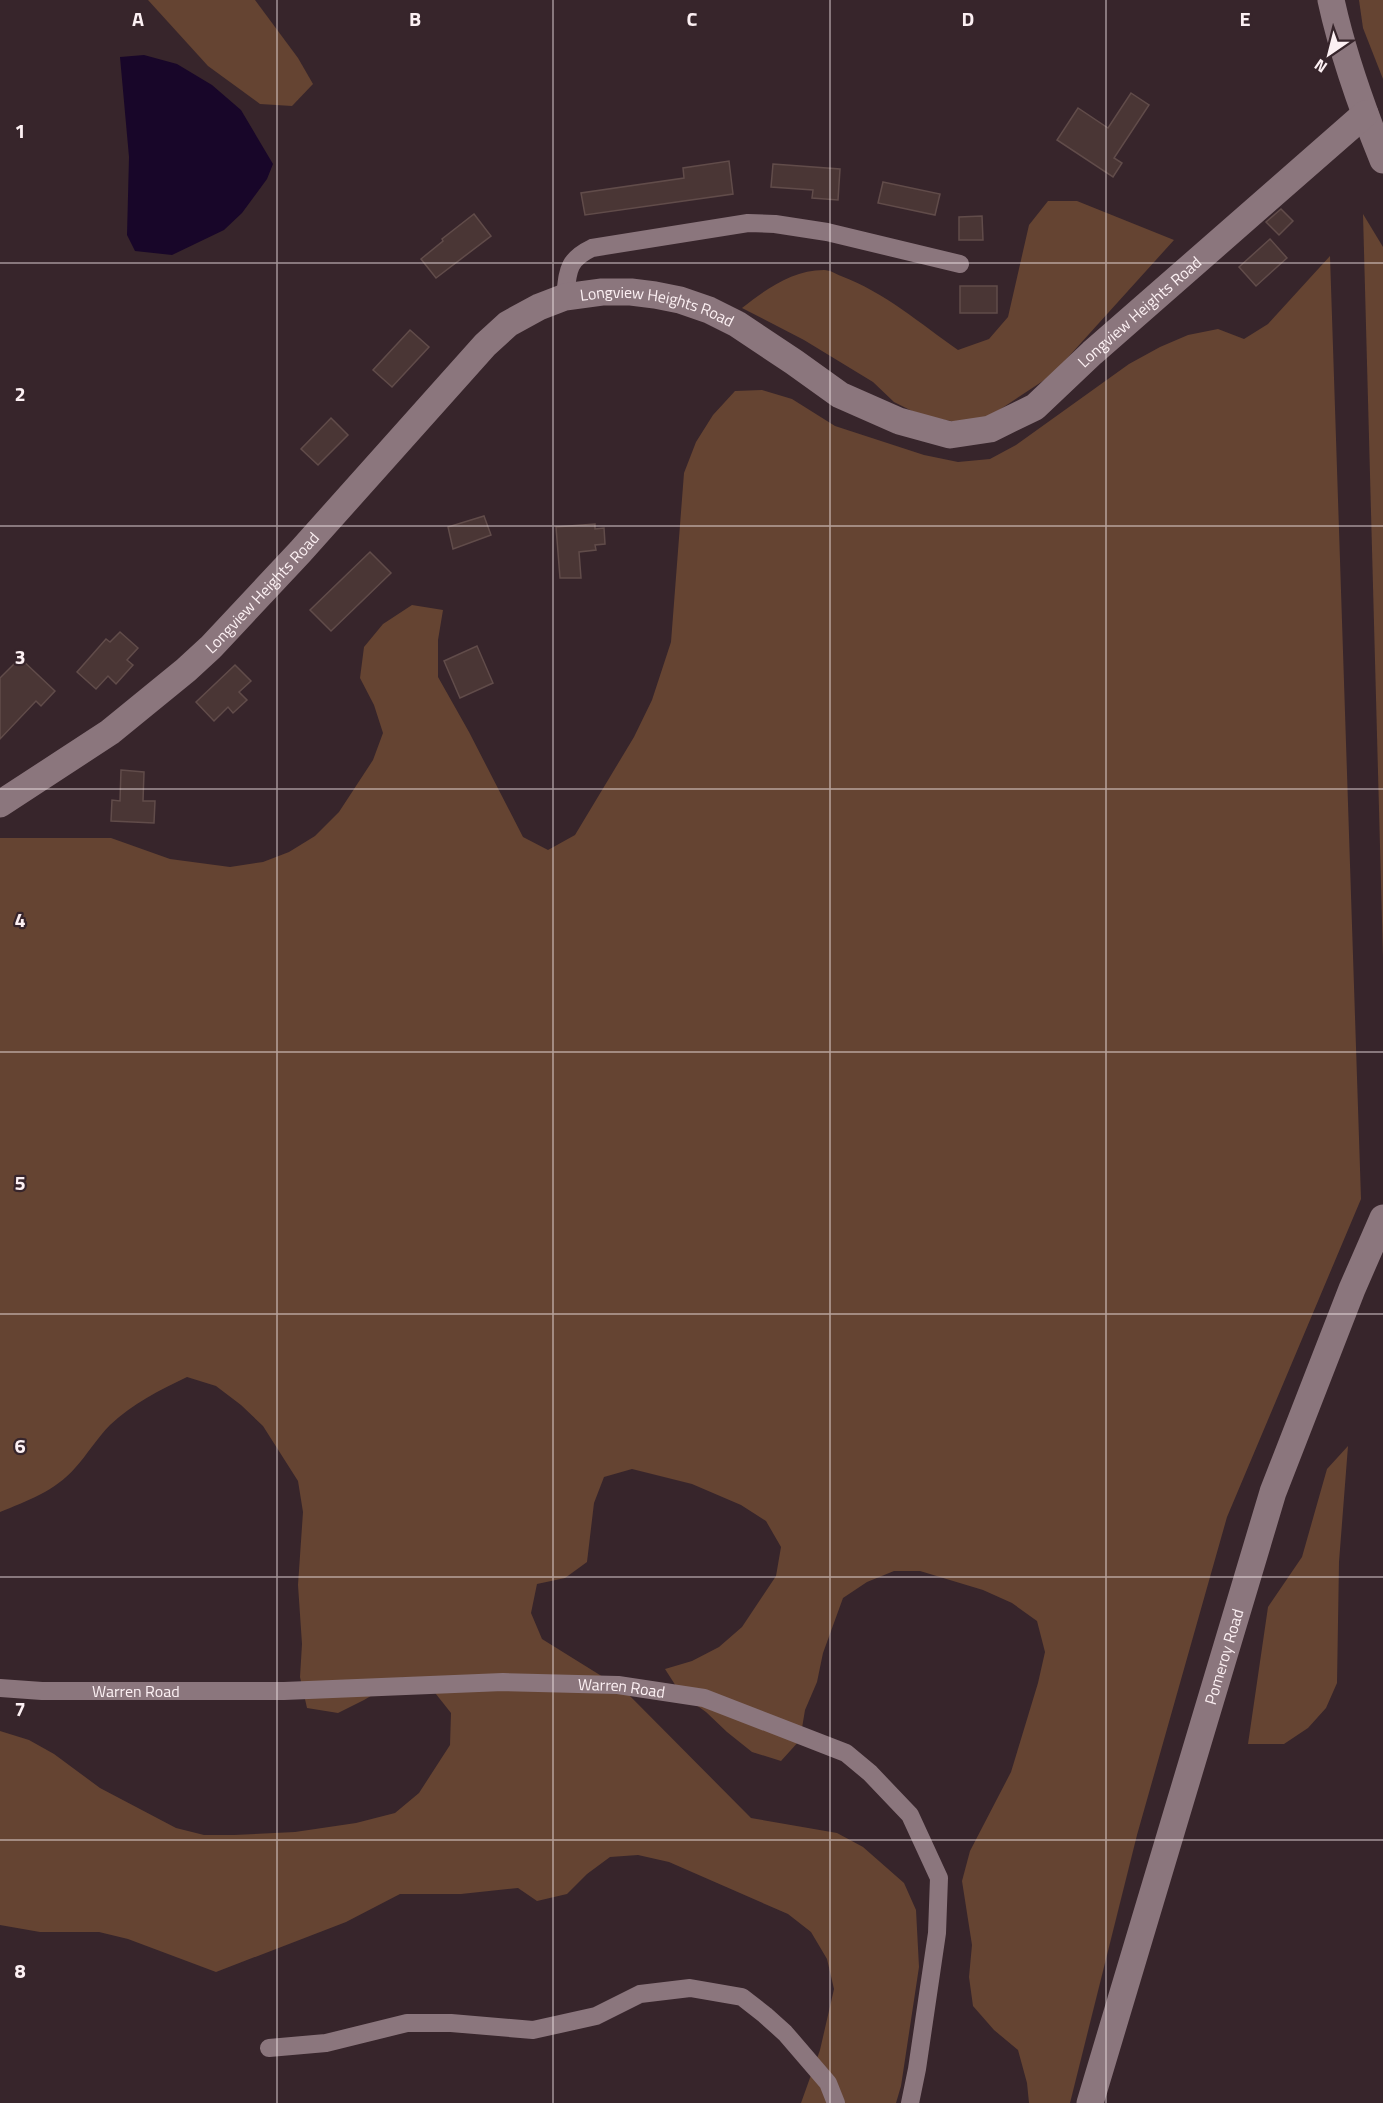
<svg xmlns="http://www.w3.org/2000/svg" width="1383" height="2103" font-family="'Titillium Web',sans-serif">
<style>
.green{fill:#654432}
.water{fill:#180629}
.building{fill:#4a3635;stroke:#614c4a;stroke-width:1.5}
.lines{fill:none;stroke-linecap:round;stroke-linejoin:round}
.street{stroke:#8b767d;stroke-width:18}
.secondary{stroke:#8b767d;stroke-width:27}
.grid{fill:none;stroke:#fcf0f3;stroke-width:1.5;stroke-opacity:0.55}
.labels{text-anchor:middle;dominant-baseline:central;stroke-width:4.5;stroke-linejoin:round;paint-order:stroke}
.street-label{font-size:16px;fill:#fcf0f3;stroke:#37252b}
.grid-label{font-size:20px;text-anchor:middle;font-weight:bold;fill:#fcf0f3;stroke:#37252b;stroke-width:4.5;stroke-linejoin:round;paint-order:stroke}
</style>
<rect width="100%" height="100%" fill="#37252b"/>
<g class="green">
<polygon points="148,0 255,0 298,58 313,84 292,106 260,104 208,66"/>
<polygon points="1359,0 1383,0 1383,79 1363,28"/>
<path d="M1048 201H1077L1174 240 1052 375 981 422 951 421 922 416 894 402 873 382 804 340 742 308C765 290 792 270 824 270 830 270 836 274 841 276 884 292 921 324 958 350L989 339 1008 317 1029 225Z"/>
<polygon points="1363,214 1383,247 1383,958"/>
<path d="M1330 256 1361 1199 1227 1517 1137 1835 1070 2103H1029L1027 2083 1018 2050 994 2030 973 2006 969 1977 972 1945 962 1881 970 1851 1011 1772 1038 1683 1045 1652 1037 1621 1012 1603 983 1590 920 1571H894L867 1582 843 1598 823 1653 817 1682 805 1710 800 1740 781 1761 752 1752 727 1732 706 1712 681 1694 665 1669 692 1661 719 1647 742 1627 776 1576 781 1547 766 1521 741 1505 692 1484 632 1469 604 1477 594 1503 587 1562 565 1578 537 1584 531 1613 542 1639 624 1690 751 1818 837 1833 863 1847 904 1883 916 1910 919 1967 901 2086 896 2103H801L820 2050 834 1989 827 1959 811 1932 788 1914 669 1862 638 1855 610 1857 587 1874 567 1894 537 1901 518 1888 461 1894H400L346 1922 216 1972 128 1939 99 1932H40L0 1925V1731L29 1740 54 1754 100 1788 176 1828 204 1835H234L295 1832 356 1823 395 1813 419 1793 450 1745 451 1713 432 1689 403 1677 364 1700 338 1713 307 1708 300 1677 302 1644 298 1585 303 1512 298 1481 263 1426 241 1405 216 1386 187 1377C160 1390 132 1404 110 1425 97 1438 87 1455 75 1468 55 1491 27 1501 0 1512V838H111L170 859 230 867 263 862 289 852 315 836 339 812 373 760 383 733 374 705 360 678 364 647 383 624 412 605 443 610 438 640V677L469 732 523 837 548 850 575 835 634 737 652 700 671 642 684 473 696 442 713 415 735 391 762 390 792 399 835 426 924 455 958 462 990 459 1016 445 1129 364 1160 347 1188 335 1218 329 1244 339 1268 324Z"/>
<polygon points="1348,1446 1339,1562 1337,1683 1326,1708 1308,1728 1284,1744 1248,1744 1268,1607 1302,1557 1327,1469"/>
</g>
<polygon class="water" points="144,55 177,64 212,85 241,110 273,164 267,179 242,213 224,230 172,255 135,251 127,235 129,157 120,57"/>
<g class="building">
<polygon points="1131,93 1149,105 1114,158 1122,163 1113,177 1057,140 1078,108 1108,128"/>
<polygon points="729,161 733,194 585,215 581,193 684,178 683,168"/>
<polygon points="773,164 840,169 838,200 812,198 813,190 771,187"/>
<polygon points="883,182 940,194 935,215 878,203"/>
<polygon points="1281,209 1293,221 1279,235 1266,222"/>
<polygon points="474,214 491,236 436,278 421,259 443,241 442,239"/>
<polygon points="982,216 983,240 959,240 959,217"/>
<polygon points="1270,239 1287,258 1256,286 1239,267"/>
<rect x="960" y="286" width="37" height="27"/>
<polygon points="410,330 429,347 392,387 373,370"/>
<polygon points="331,418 348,435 318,465 301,449"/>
<polygon points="484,516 491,535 453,549 448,527"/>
<polygon points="595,524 595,529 604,528 605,544 595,545 596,550 579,552 581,578 560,578 556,527"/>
<polygon points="370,552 391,573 331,631 310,610"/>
<polygon points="120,632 138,648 127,660 133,665 116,684 108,676 96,689 77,672 106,639 110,642"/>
<polygon points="477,646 493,683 460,698 444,661"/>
<polygon points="20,658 55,691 41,706 36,701 0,739 0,678"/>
<polygon points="235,665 251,681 239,692 247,700 233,713 228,707 214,721 196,702"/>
<polygon points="121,770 144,772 143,801 155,801 154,823 111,821 112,800 120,801"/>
</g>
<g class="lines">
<g class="street">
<path d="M565 297C568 271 567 260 592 248L748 223 775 224 827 232 960 264"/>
<path id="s1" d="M0 1688 42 1691H284L503 1682 618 1685 704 1698 846 1753 870 1773 910 1815 939 1878 937 1933 917 2069 910 2103"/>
<polyline points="269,2048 326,2043 407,2023 451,2023 533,2030 596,2016 640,1994 690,1988 742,1997 765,2015 785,2033 828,2083 836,2103"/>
</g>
<g class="secondary">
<path d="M1331 0C1343 55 1362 108 1383 160"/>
<path id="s2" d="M0 804 110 732 186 670 211 647 300 552 485 345 508 324 539 307 565 297 602 292H631L655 295 680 300 709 310 737 324 794 362 840 395 899 421 950 435 990 429 1035 407 1092 353 1365 114"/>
<path id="s3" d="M1090 2103 1273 1492 1352 1289 1383 1218"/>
</g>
</g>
<path class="grid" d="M277 0V2103M553 0V2103M830 0V2103M1106 0V2103M0 263H1383M0 526H1383M0 789H1383M0 1052H1383M0 1314H1383M0 1577H1383M0 1840H1383"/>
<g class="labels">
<g class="street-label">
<text stroke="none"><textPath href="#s2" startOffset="860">Longview Heights Road</textPath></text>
<text stroke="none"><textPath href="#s2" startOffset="1418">Longview Heights Road</textPath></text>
<text stroke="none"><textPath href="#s2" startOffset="338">Longview Heights Road</textPath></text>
<text stroke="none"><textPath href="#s3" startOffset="466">Pomeroy Road</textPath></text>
<text stroke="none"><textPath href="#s1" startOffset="622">Warren Road</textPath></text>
<text stroke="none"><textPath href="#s1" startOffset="136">Warren Road</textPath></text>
</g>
</g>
<g class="grid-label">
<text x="138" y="26">A</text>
<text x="415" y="26">B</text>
<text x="692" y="26">C</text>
<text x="968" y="26">D</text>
<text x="1245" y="26">E</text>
<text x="20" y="138">1</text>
<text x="20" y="401">2</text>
<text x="20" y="664">3</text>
<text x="20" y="927">4</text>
<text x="20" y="1190">5</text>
<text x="20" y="1453">6</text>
<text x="20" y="1716">7</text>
<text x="20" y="1978">8</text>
</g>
<g transform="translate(1329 54) rotate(215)" stroke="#37252b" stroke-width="4.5" paint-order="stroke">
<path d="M0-4.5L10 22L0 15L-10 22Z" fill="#fcf0f3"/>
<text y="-9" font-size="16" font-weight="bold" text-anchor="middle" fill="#fcf0f3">N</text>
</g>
</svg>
